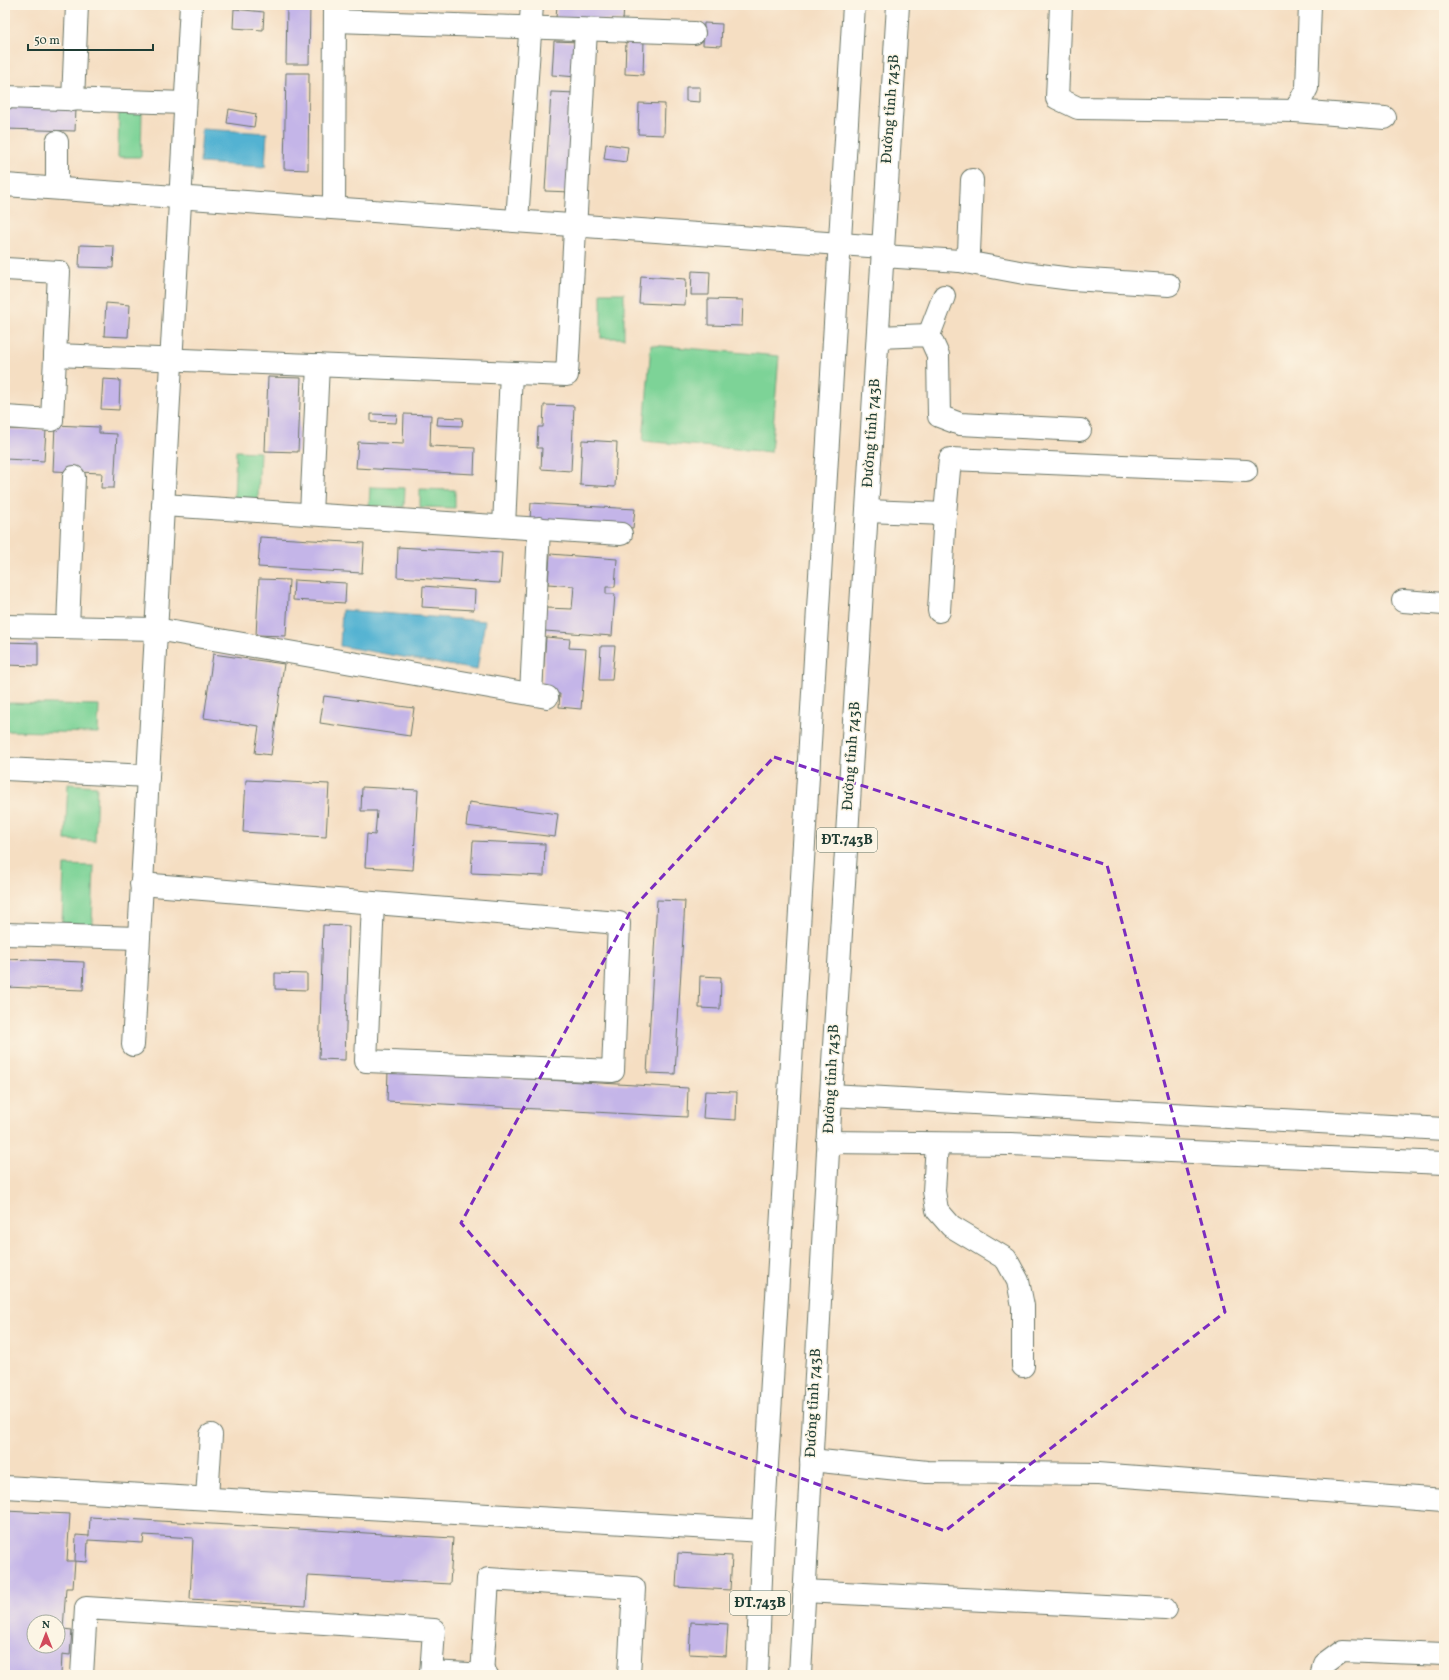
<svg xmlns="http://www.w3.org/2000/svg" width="1449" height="1680" font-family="Vollkorn,serif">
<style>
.green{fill:#7dd397;stroke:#4e8866}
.water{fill:#53b2d2;stroke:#397883}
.building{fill:#c4b5e8;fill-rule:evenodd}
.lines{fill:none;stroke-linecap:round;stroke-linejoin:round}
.minor-casing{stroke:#6a7566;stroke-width:24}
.major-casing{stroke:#6a7566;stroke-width:24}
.minor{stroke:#fff;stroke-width:22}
.major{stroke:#fff;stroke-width:22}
.marked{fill:none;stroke:#7b2cbf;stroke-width:3;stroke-dasharray:8 5;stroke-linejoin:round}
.labels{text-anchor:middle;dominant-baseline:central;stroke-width:3;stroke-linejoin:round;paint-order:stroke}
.shield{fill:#fcf5e5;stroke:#617469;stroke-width:1}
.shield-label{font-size:14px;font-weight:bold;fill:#1f3d34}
.street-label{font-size:15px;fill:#1f3d34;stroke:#fcf5e5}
</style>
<rect width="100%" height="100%" fill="#fcf5e5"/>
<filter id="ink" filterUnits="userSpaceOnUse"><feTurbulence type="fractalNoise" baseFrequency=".025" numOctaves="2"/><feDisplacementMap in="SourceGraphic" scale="8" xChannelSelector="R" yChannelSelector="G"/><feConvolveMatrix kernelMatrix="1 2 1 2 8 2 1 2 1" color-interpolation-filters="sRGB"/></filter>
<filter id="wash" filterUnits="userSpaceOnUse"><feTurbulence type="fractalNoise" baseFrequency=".012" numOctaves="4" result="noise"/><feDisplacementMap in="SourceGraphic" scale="16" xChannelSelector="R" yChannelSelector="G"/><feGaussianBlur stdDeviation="0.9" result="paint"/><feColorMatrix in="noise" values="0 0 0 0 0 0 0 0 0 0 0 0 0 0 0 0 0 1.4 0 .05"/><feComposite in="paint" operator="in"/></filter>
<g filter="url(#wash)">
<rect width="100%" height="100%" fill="#f5dec2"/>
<g class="green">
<polygon points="119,111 142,112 141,157 118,157"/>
<rect x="601" y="293" width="23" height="45"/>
<polygon points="651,345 779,356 771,452 643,441"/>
<polygon points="236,451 260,452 258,500 234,499"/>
<polygon points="370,487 405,488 404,507 369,506"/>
<polygon points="420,489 455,490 455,508 420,507"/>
<polygon points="5,703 99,705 98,733 5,731"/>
<polygon points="68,784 97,786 95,841 65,840"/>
<polygon points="64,865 94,866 92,925 62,923"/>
</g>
<g class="water">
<polygon points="202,129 267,133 265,167 200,163"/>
<polygon points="342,610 485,621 477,670 340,646"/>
</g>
<g id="blocks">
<g class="building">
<polygon points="287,5 310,5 309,64 286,64"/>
<polygon points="557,5 624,5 623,21 556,18"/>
<polygon points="234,9 264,12 263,30 233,28"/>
<polygon points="704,23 722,24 721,46 703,45"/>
<polygon points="626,40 644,40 643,75 625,74"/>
<polygon points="554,41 579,42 577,77 552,75"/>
<polygon points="286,73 309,73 308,170 284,169"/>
<polygon points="686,87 700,87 700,102 686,101"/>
<polygon points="551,92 577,93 571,192 545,191"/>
<polygon points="5,103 76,109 75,131 5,129"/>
<polygon points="639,103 665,104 664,135 638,134"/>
<polygon points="229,109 256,114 254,127 227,123"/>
<polygon points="606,144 628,147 626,162 604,159"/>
<polygon points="80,245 114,246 113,268 79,267"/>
<polygon points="692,271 710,272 709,295 691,295"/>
<polygon points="641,276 686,279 685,305 639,303"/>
<polygon points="708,299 743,300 742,326 708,325"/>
<polygon points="106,303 130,305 128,337 104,336"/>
<polygon points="268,377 301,378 298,452 265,451"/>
<polygon points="103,379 120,380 119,410 101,409"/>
<polygon points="544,405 574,406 571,471 541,469 542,448 537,448 538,427 543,427"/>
<polygon points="371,414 397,415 396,423 371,422"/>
<polygon points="404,414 431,415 430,446 475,448 474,474 356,468 358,442 403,444"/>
<polygon points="438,417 463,418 462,426 437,425"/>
<polygon points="55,425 99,427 99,433 117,434 114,488 101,488 102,473 53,471"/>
<polygon points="5,429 46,430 44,461 5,459"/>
<polygon points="582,440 617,442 615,487 580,485"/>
<polygon points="531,503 635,509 633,528 530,521"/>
<polygon points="260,537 364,543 362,573 258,567"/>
<polygon points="398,547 502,553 500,583 397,577"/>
<polygon points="550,554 617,559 615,587 606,587 606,594 615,594 612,636 545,631 546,608 572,609 574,586 548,584"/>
<polygon points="259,579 289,580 286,636 256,635"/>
<polygon points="294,580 346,583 345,603 293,600"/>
<polygon points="423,586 475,590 474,610 422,607"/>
<polygon points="546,637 570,639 569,648 586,649 581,709 559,707 560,694 542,692"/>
<polygon points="5,642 38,643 38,666 5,665"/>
<polygon points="601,646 615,646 612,680 599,680"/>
<polygon points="213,654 284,664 271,755 255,753 259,726 204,718"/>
<polygon points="324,696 414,708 410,736 320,723"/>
<polygon points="246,780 329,784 326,837 243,832"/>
<polygon points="362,787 418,790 413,870 365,867 367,834 375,835 377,811 361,811"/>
<polygon points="469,802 558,814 555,837 466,826"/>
<polygon points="473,841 545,844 544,876 471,873"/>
<polygon points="657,900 685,901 675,1074 647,1073"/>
<polygon points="323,925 349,926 345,1060 319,1059"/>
<polygon points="5,959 84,962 83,990 5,987"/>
<polygon points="275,973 307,974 307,990 275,989"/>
<polygon points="700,976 721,977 720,1009 699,1008"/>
<polygon points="388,1071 688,1088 687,1117 387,1101"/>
<polygon points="705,1091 737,1092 736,1120 703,1118"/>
<path d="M5 1511 70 1514 67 1561H75L73 1588H66L63 1629 72 1630 70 1655 62 1654 61 1675H5ZM34 1622H58V1646H34Z"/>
<polygon points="90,1517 453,1538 450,1584 308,1576 306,1606 190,1599 193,1538 144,1535 143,1543 88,1540 87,1562 75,1561 76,1535 89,1536"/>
<polygon points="678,1553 732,1556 730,1590 676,1587"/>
<polygon points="691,1622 728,1624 726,1656 689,1654"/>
</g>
</g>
</g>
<g filter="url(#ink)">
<use href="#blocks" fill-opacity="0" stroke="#6a7566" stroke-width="1"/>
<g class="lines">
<defs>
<g id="minor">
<polyline points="1061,5 1057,98 1078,108 1295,111 1307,88 1310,5"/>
<polyline points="335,21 694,33"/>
<polyline points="5,97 185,103"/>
<polyline points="73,100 77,5"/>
<polyline points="1295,111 1385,118"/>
<polyline points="57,142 57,188"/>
<polyline points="5,185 840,244"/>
<polyline points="334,208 335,5"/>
<polyline points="517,221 532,5"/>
<polyline points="883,256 960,261 969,252 972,180"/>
<polyline points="960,261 1024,273 1072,279 1169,285"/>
<polyline points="5,269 59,272 52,420 5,417"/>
<polyline points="929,335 944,296"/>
<polyline points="878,337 929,335 938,355 939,416 960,424 1080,430"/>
<polyline points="55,355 567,375 586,30"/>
<polyline points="163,505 621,534"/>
<polyline points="867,511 945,514 950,459 1246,471"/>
<polyline points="311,514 318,365"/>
<polyline points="504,526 511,373"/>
<polyline points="1403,601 1444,604"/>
<polyline points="939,611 945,514"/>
<polyline points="5,626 156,629 547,697"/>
<polyline points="68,627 74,477"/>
<polyline points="531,694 539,528"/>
<polyline points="5,769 148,776"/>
<polyline points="141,884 619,923 613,1071 366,1061 373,903"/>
<polyline points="5,934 138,938"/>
<polyline points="133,1045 191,5"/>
<polyline points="831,1095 1444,1129"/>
<polyline points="828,1142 1010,1144 1444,1163"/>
<polyline points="937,1144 934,1191 937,1210 951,1226 1006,1259 1018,1281 1023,1306 1023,1366"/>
<polyline points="811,1460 927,1472 1098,1474 1444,1500"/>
<polyline points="5,1487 763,1531"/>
<polyline points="207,1498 211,1435"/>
<polyline points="804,1591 1165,1609"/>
<polyline points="431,1672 487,1675"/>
<polyline points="82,1675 86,1608 434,1630 431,1675"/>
<polyline points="482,1675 488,1579 634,1588 629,1675"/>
<polyline points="1321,1675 1324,1664 1343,1650 1444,1654"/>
</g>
<g id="major">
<polyline points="840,244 883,247"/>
<polyline points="757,1675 763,1531 854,5"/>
<polyline points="800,1675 831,1095 898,5"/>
</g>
</defs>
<use href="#minor" class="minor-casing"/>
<use href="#major" class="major-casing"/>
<use href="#minor" class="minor"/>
<use href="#major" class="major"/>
</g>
</g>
<path class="marked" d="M774 757 1107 865 1225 1312 945 1531 626 1414 461 1223 632 909Z"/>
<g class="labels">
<g class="shield">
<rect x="817" y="828" width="60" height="24" rx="3"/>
<rect x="730" y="1591" width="60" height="24" rx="3"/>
</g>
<g class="shield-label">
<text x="847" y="840">ĐT.743B</text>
<text x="760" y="1603">ĐT.743B</text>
</g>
<g class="street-label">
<text transform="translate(891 109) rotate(-86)">Đường tỉnh 743B</text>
<text transform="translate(872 433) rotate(-86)">Đường tỉnh 743B</text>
<text transform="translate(852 756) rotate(-86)">Đường tỉnh 743B</text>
<text transform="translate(832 1079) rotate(-87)">Đường tỉnh 743B</text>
<text transform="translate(814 1403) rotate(-87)">Đường tỉnh 743B</text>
</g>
</g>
<rect width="1449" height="1680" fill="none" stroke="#fcf5e5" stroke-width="20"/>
<g transform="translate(46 1634)"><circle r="19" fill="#fcf5e5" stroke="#a4ab9e"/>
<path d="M0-3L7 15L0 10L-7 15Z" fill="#d1495b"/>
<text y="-6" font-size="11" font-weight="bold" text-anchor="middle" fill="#1f3d34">N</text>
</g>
<path d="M28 44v6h125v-6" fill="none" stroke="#1f3d34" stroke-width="2"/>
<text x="34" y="44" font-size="12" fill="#1f3d34" stroke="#fcf5e5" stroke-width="3" paint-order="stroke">50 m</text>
</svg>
